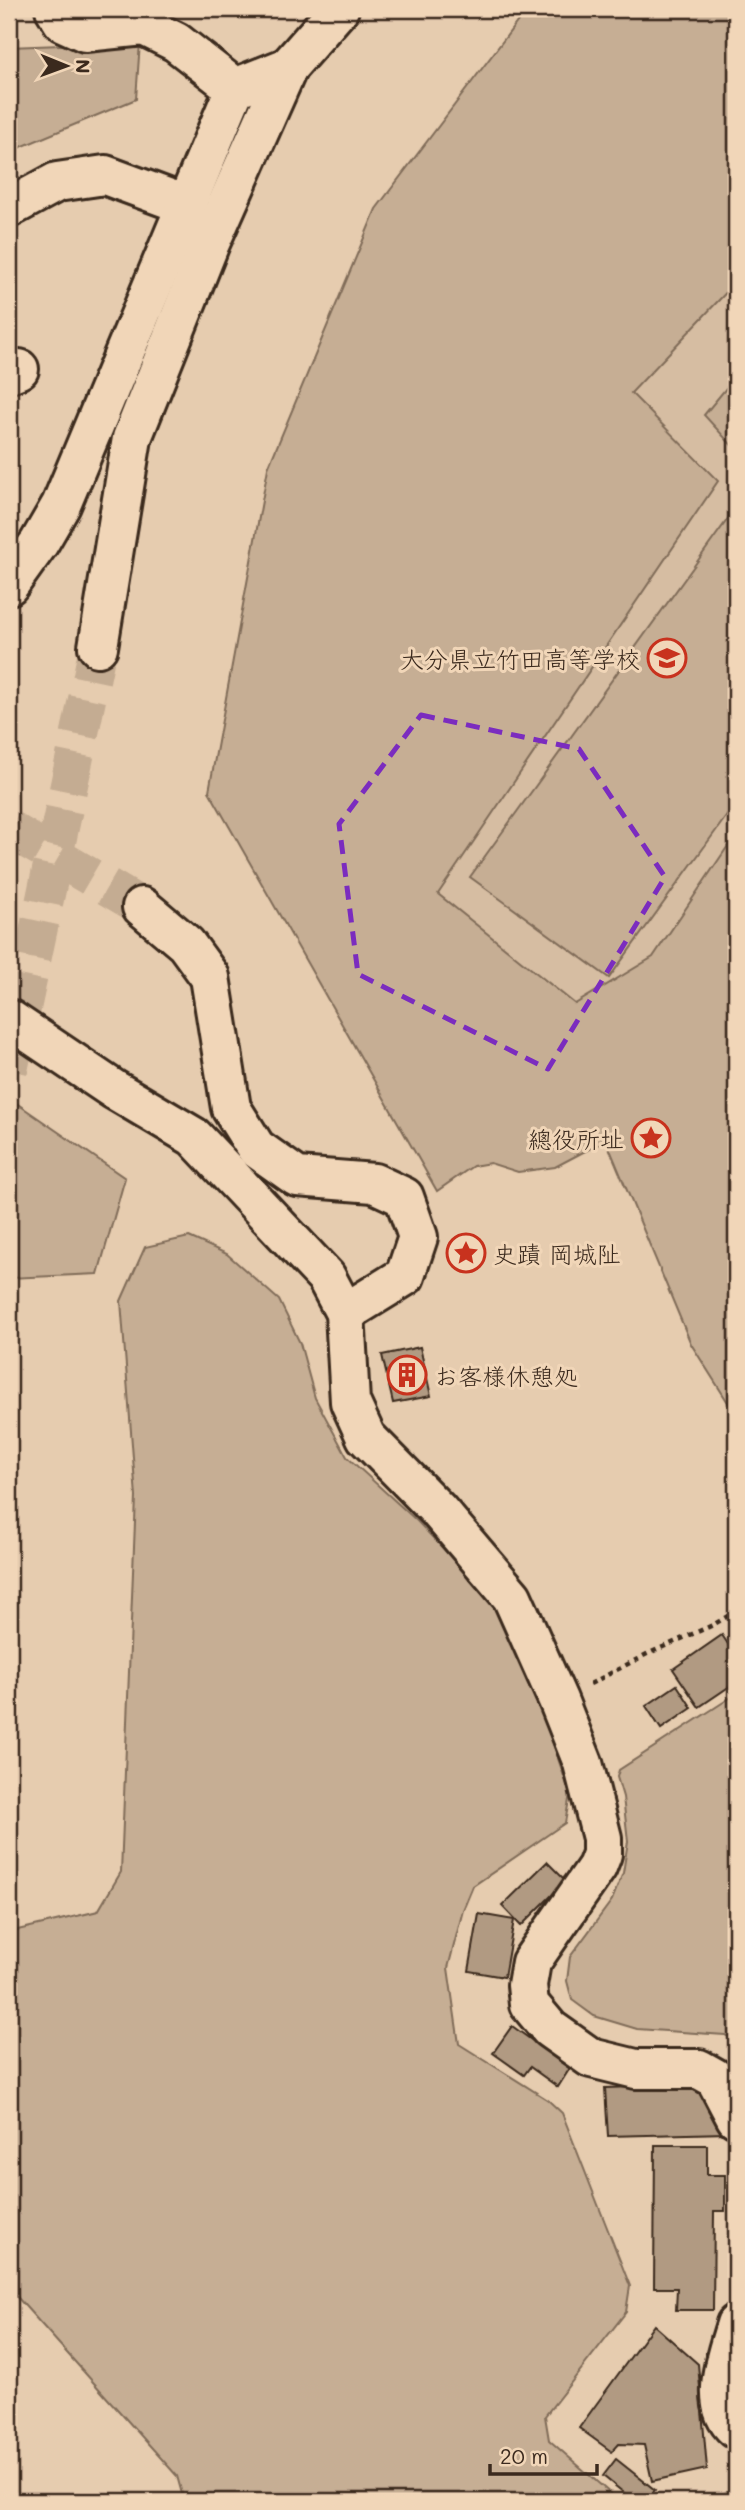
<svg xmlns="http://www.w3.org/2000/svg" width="745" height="2510" font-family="Mali,'Klee One',sans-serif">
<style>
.built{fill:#d6bda2}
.green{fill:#c6ae94;stroke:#806c59;stroke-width:2}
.building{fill:#b19a82;stroke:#3b2a1e;stroke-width:2}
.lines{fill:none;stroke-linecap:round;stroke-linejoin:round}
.minor-tunnel{stroke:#c4ac92;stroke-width:38;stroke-dasharray:38 19;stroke-linecap:butt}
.minor-casing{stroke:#3b2a1e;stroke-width:44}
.path{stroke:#3b2a1e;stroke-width:4.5;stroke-dasharray:5 5;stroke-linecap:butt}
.minor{stroke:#f1d6b8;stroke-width:38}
.marked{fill:none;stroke:#7b2cbf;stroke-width:5;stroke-dasharray:14 9;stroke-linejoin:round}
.labels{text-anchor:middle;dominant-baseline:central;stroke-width:6;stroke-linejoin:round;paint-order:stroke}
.poi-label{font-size:24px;fill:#3b2a1e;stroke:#f1d6b8;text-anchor:end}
</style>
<rect width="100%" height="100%" fill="#e6ccaf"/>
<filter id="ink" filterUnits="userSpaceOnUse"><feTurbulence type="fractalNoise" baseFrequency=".0143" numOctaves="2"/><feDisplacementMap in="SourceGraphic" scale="14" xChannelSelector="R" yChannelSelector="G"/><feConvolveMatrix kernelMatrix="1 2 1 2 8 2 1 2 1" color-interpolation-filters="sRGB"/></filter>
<g filter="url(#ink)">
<polygon class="built" points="736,282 736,834 653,957 575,1004 438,894 717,482 631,393"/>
<g class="green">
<polygon points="527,9 736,9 736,282 631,393 718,481 438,894 575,1004 653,957 736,834 736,1415 691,1344 606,1140 555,1167 518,1172 490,1163 473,1166 437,1191 209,791 268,468 376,209"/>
<polygon points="140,42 136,99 9,152 9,47"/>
<polygon points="736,376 736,450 704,415"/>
<polygon points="730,516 736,521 736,803 609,978 470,877"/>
<polygon points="9,1098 125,1178 98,1274 9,1278"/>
<polygon points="189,1237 227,1254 279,1300 300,1343 315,1398 347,1457 417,1521 492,1600 540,1705 570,1794 565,1823 473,1886 463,1910 448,1968 459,2044 548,2100 562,2113 630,2286 626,2312 545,2416 549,2440 619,2501 184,2501 177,2476 9,2288 9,1932 98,1911 121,1872 136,1497 121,1301 145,1247"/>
<polygon points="736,1694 736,2040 725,2035 637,2029 594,2016 572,2000 567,1981 570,1957 612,1900 623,1873 628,1841 623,1797 617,1777 619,1770"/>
<polygon points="736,2486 736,2501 711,2501"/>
</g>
<g class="building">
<polygon points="420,1347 431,1396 393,1403 382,1355"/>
<polygon points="722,1635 736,1656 736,1682 699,1707 673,1669"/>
<polygon points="677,1685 692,1708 661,1729 646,1706"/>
<polygon points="547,1862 566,1881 521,1926 502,1906"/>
<polygon points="479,1914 514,1920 504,1977 469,1971"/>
<polygon points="512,2026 570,2068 558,2087 530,2067 524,2075 493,2053"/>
<polygon points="694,2085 726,2133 608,2136 605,2088"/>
<polygon points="655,2145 707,2145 707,2175 725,2175 725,2211 714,2211 713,2310 676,2310 677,2288 654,2288"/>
<polygon points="654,2325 698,2364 707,2469 652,2481 644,2445 619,2444 612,2452 579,2428"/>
<polygon points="616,2459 655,2490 646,2501 634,2501 603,2476"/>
</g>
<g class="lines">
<g class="minor-tunnel">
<polyline points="9,829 142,907"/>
<polyline points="9,1070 98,647"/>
</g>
<defs>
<g id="minor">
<polyline points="55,9 63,22 85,32 144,26 176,42 235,88"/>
<polyline points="9,208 57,182 105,175 186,205"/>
<polyline points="9,373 19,369"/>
<polyline points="9,585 39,543 61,505 235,88 288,67"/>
<polyline points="98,647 132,438 210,243 288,67 339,9"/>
<polyline points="142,907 186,944 210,977 231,1108 256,1148 297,1177 374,1183 404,1197 418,1237 405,1276 345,1313"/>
<polyline points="9,1019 113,1089 194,1137 326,1277 345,1313 350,1402 366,1437 438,1510 512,1597 558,1700 583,1763 602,1838 602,1854 597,1867 531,1962 527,1985 529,2004 550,2029 591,2058 636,2069 699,2069 715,2078 736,2118"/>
<path d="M736 2324C727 2355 707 2405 736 2429"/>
</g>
</defs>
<use href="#minor" class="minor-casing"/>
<polyline class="path" points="590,1684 647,1654 713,1625 736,1611"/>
<use href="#minor" class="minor"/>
</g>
</g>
<path class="marked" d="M421 715 579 749 665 877 548 1069 358 974 339 824Z"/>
<defs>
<symbol id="school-ring" viewBox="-11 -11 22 22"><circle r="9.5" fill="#f1d6b8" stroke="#c8321e" stroke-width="1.5"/><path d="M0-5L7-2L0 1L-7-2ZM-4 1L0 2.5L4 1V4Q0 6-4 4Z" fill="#c8321e"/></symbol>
<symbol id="sight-ring" viewBox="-11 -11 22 22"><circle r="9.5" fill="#f1d6b8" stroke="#c8321e" stroke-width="1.5"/><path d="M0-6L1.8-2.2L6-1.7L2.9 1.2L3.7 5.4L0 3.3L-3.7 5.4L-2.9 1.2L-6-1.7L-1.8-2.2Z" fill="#c8321e"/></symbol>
<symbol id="building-ring" viewBox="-11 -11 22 22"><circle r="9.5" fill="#f1d6b8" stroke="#c8321e" stroke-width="1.5"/><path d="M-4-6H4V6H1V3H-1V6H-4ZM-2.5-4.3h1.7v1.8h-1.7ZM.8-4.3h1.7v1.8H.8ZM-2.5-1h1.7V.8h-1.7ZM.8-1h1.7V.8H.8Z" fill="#c8321e"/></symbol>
</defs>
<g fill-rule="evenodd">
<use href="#school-ring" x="645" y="636" width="44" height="44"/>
<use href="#sight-ring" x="629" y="1116" width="44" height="44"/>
<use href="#sight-ring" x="444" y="1231" width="44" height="44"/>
<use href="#building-ring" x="385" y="1353" width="44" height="44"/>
</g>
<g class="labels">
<g class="poi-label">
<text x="640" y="658">大分県立竹田高等学校</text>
<text x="624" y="1138">總役所址</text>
<text x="493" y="1253" text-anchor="start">史蹟 岡城阯</text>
<text x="434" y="1375" text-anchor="start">お客様休憩処</text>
</g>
</g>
<rect width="745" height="2510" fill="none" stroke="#f1d6b8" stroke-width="35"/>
<rect x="18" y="18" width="710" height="2475" fill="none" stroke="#3b2a1e" stroke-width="2.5" filter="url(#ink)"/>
<g transform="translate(66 66) rotate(91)" stroke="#f1d6b8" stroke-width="5" paint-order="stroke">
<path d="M0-5L12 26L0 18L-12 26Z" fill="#3b2a1e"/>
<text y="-10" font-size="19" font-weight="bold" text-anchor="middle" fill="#3b2a1e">N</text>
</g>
<path d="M490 2464v10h107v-10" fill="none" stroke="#3b2a1e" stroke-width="3.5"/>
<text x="500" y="2464" font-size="21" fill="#3b2a1e" stroke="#f1d6b8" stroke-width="5" paint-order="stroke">20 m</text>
</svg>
